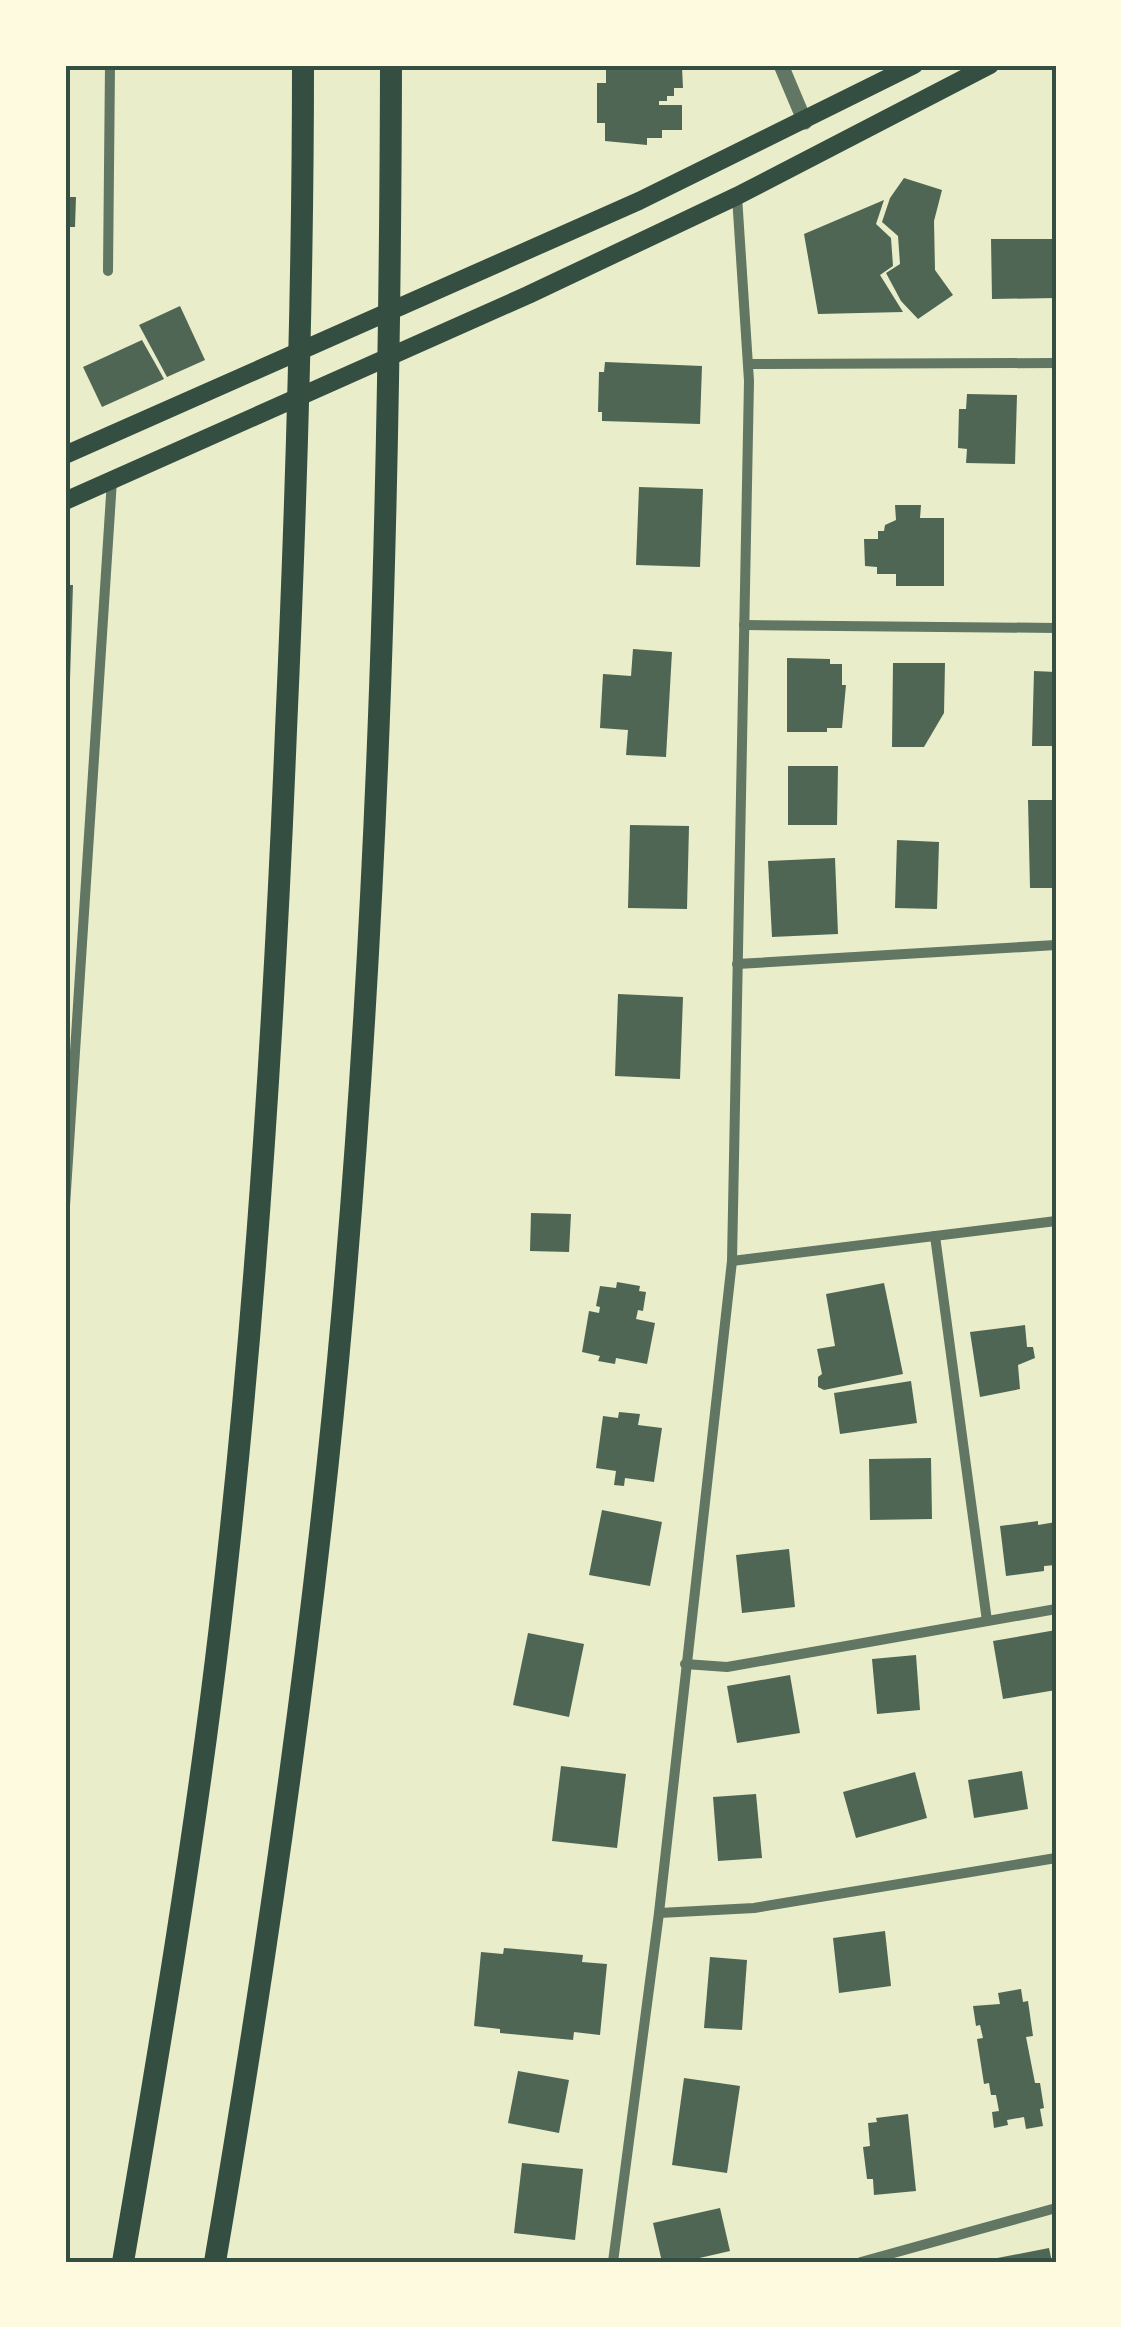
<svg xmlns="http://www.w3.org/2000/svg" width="1121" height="2327" font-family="'Nunito Sans',sans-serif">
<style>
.building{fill:#4f6655}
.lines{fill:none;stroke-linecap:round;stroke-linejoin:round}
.minor{stroke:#617663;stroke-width:10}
.tertiary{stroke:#617663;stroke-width:15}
.secondary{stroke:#344e41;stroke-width:18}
.motorway{stroke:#344e41;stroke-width:22}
.neatline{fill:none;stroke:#344e41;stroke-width:4}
</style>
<rect width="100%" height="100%" fill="#e9edc9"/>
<g class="building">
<polygon points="606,67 682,67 683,88 674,88 674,96 667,96 667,101 659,101 659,105 682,105 682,130 662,130 662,138 647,138 647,145 605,141 605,123 597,123 597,83 606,83"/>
<polygon points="904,178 942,190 934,221 935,270 953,295 918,319 901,301 886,273 900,264 898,236 882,222 890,198"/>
<polygon points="65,197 76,197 75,227 65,227"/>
<polygon points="884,200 876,224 891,238 893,266 880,275 903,312 818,314 804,234"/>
<polygon points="991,239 1056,239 1056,298 992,299"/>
<polygon points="180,306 205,360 167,377 139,325"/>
<polygon points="142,340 164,379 102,407 83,367"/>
<polygon points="605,362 702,366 700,424 602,421 602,412 598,412 599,372 604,372"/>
<polygon points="967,394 1017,395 1015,464 966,463 967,449 958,448 959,409 966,409"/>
<polygon points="639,487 703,489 700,567 636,565"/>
<polygon points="895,505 921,505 920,518 944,518 944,586 896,586 896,574 877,574 877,567 865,566 864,539 878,539 878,531 884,531 885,525 896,520"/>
<polygon points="65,585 73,585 70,679 65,678"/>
<polygon points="633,649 672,652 666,757 626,755 628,730 600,728 603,674 631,676"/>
<polygon points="787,658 830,659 830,664 842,664 842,685 846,685 842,728 827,728 827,732 787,732"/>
<polygon points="893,663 945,663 944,713 924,747 892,747"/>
<polygon points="1034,671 1056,672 1056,746 1032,746"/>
<polygon points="788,766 838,766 837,825 788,825"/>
<polygon points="1028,800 1056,800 1056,888 1030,888"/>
<polygon points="630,825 689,826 687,909 628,908"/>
<polygon points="897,840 939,842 937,909 895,908"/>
<polygon points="835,858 838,934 772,937 768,861"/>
<polygon points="618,994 683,997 680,1079 615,1076"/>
<polygon points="531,1213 571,1214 569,1252 530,1251"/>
<polygon points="617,1282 640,1286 639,1291 646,1292 643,1311 638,1310 636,1319 655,1323 647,1364 616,1358 615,1364 598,1361 600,1356 582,1352 589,1311 599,1313 600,1307 596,1306 600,1286 616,1288"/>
<polygon points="884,1283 903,1374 824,1390 818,1387 818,1377 822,1374 817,1349 835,1346 826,1294"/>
<polygon points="1025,1325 1027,1347 1033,1347 1035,1358 1018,1365 1020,1389 980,1397 970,1332"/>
<polygon points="911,1381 917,1423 840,1434 834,1393"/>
<polygon points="619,1412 640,1414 638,1425 662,1428 654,1482 625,1478 624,1486 614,1485 616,1471 596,1468 603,1416 618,1418"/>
<polygon points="931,1458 932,1519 870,1520 869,1459"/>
<polygon points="602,1510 662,1522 650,1586 589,1575"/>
<polygon points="1038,1521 1038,1525 1056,1522 1056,1565 1044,1566 1044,1571 1006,1576 1000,1526"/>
<polygon points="789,1549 795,1607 742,1613 736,1555"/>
<polygon points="1056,1630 1056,1690 1003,1699 993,1641"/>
<polygon points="528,1633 584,1644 569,1717 513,1705"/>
<polygon points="916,1655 920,1710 877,1714 872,1659"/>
<polygon points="790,1675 800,1733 737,1743 727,1686"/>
<polygon points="561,1766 626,1774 617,1848 552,1841"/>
<polygon points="1022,1771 1028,1809 974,1818 968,1780"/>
<polygon points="915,1772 927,1818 856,1838 843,1792"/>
<polygon points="756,1794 762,1858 718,1861 713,1797"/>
<polygon points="885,1931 891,1986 839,1993 833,1938"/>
<polygon points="504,1948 583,1955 582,1962 607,1964 600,2035 574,2032 573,2040 500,2033 500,2029 474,2026 481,1952 503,1954"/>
<polygon points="710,1957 747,1960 742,2030 704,2028"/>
<polygon points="1021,1989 1023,2002 1028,2001 1033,2036 1026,2037 1035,2083 1040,2083 1044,2108 1040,2109 1043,2126 1026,2129 1024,2117 1007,2120 1008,2125 994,2128 992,2112 999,2111 996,2095 991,2095 989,2083 984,2084 977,2039 983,2038 980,2025 976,2026 973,2006 1000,2004 998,1993"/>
<polygon points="518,2071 569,2080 559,2133 508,2123"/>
<polygon points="684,2078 740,2086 727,2173 672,2165"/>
<polygon points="908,2114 916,2191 874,2195 873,2179 867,2179 863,2147 870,2146 868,2123 877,2122 876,2118"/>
<polygon points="522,2163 583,2169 575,2240 514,2233"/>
<polygon points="720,2208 730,2251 682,2262 662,2262 653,2223"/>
<polygon points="1049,2248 1052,2262 987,2262 987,2260"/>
</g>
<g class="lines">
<g class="minor">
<polyline points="108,271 110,65"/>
<polyline points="749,364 1056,363"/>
<polyline points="744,625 1056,628"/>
<polyline points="737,964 1056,945"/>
<polyline points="65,1206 112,480"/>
<polyline points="935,1236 987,1621"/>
<polyline points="732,1261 1056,1221"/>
<polyline points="685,1664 727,1667 1056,1609"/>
<polyline points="659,1913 754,1908 1056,1858"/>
<polyline points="613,2262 659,1913 732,1261 749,381 737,196"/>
<polyline points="861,2262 1056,2208"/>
</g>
<polyline class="tertiary" points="781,65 805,122"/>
<g class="secondary">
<polyline points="65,455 639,201 914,65"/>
<polyline points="65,501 528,295 737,196 990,65"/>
</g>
<g class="motorway">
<path d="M123 2262C159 2051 195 1839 220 1626 255 1329 274 1029 286 730 296 509 303 287 303 65"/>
<path d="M215 2262C269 1945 315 1626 343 1306 379 893 390 479 391 65"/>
</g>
</g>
<rect width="1121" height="2327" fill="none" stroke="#fefae0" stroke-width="135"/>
<rect x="68" y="68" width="986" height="2192" class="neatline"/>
</svg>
